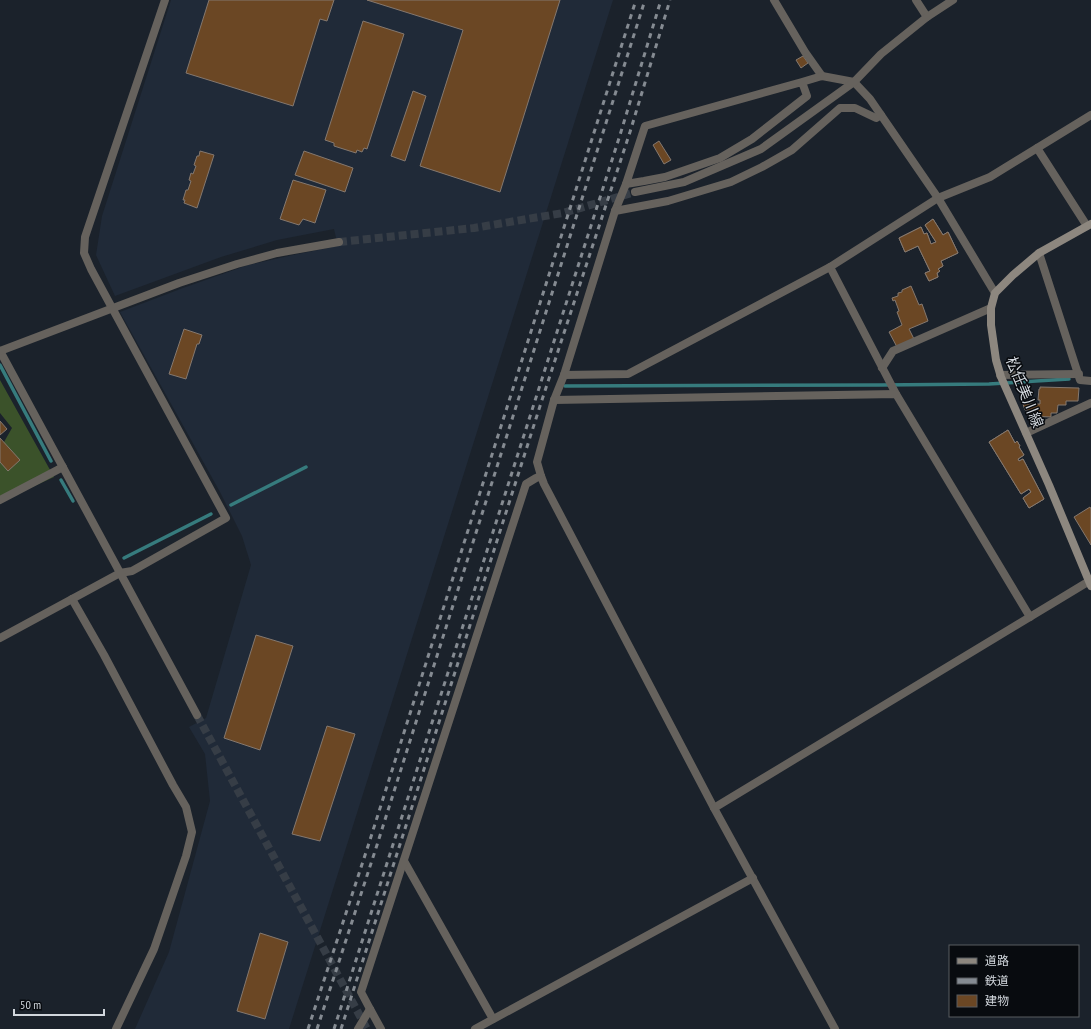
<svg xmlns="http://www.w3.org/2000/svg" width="1091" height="1029" font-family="'PT Sans Narrow','Noto Sans JP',sans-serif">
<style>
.built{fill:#202a38}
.forest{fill:#3b522a}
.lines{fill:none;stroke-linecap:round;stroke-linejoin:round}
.stream{stroke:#367b7d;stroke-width:3.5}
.building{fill:#6b4724;stroke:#84786f}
.tertiary-tunnel{stroke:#363d46;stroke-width:8;stroke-dasharray:8 4;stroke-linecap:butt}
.minor{stroke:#66625d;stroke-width:8}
.tertiary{stroke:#66625d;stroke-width:8}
.secondary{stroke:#8d877f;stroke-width:8}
.rail{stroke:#858b92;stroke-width:3;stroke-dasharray:5 5;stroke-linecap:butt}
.labels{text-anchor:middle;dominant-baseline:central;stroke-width:3;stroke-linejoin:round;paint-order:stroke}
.street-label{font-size:15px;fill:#d2d7dd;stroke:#080b0f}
</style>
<rect width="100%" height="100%" fill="#1b222b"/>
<polygon class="built" points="171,0 613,0 289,1029 135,1029 169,952 210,801 205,754 189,727 206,718 251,565 242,536 220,492 120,312 183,288 248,265 293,255 338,246 334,229 277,240 221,257 115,296 96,255 102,216"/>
<polygon class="forest" points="0,380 54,477 2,501 0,500 0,449 12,428 0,413"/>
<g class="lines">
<g class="stream">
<polyline points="0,365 51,461"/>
<polyline points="565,386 880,385 989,384 1069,379"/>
<polyline points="61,480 73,501"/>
<polyline points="231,505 306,467"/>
<polyline points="124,558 211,514"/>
</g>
</g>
<g class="building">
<polygon points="209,0 334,0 327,21 320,19 293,106 186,73"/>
<polygon points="367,0 560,0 500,192 420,166 463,30"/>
<polygon points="363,21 404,34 367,149 364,148 362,152 357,150 356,153 334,146 334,143 325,140"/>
<polygon points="803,56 808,63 801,68 796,60"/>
<polygon points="413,91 426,96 405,161 391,156"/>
<polygon points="659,141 671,160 664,164 653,145"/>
<polygon points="200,151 214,155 197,208 184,203 185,200 183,200 186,190 188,190 191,181 189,180 191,173 193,174 196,166 194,165 197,156 199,156"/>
<polygon points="304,151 353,168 345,192 295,175"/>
<polygon points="293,180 326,190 315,223 303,219 299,225 280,219"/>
<polygon points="933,219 943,235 948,232 958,253 941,261 943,266 938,269 940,271 937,273 938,277 929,281 925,273 930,271 918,246 905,252 899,238 921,227 924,234 927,233 931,244 936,242 925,225"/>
<polygon points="933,219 943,235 948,232 958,253 941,261 943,266 938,269 940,271 937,273 938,277 929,281 925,273 930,271 918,246 905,252 899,238 921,227 924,234 927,233 931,244 936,242 925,225"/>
<polygon points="911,286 919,305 922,304 928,321 909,329 914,339 897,347 889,332 902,325 897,312 899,311 895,300 893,301 892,298 898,296 898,293 902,292 902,290"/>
<polygon points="184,329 202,335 199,344 197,344 186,379 169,374"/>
<polygon points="1040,387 1079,388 1078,401 1066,401 1066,405 1058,405 1057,413 1051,413 1051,417 1028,416 1028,410 1025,410 1023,404 1040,404 1040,400 1038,400 1039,389 1040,389"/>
<polygon points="0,421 7,429 0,435"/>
<polygon points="1008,430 1015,443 1017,441 1020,446 1019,447 1024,455 1018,459 1019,461 1023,459 1044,499 1029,508 1023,498 1031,492 1029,489 1021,494 989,442"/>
<polygon points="1008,430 1015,443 1017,441 1020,446 1019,447 1024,455 1018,459 1019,461 1023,459 1044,499 1029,508 1023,498 1031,492 1029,489 1021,494 989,442"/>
<polygon points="0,438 20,460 8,471 0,462"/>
<polygon points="1090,507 1091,509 1091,545 1074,517"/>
<polygon points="256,635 293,646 260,750 224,738"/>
<polygon points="327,726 355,734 320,841 292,834"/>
<polygon points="260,933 288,942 265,1019 237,1011"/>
</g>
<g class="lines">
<g class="tertiary-tunnel">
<polyline points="339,242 474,228 563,213 635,192"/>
<polyline points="197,715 367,1029"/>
</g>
<g class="minor">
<polyline points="774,0 805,52 822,76"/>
<polyline points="916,0 927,17"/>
<polyline points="802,82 807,96 752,139 720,158 665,177 644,181 626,184 645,126 802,82 822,76 854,82"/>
<polyline points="1037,148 1087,226"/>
<polyline points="626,184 615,211 564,375 554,400 537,462 541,476 544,484 714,808 835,1029"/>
<polyline points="615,211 668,201 731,182 762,167 792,150 840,108 855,108 876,118 881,115"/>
<polyline points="1039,253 1080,380 1091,381"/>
<polyline points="830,267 896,394"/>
<polyline points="882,368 893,351 991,308"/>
<polyline points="564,375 628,374 830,267 938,198 990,177 1091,115"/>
<polyline points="1000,375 1079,374"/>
<polyline points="554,400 896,394 1030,617"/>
<polyline points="1026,433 1091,403"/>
<polyline points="0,500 63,467"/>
<polyline points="72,599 104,655 173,785 186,807 192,832 186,856 154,949 116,1029"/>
<polyline points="0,638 120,573 132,571 226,518 91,269 84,253 85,237 165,0"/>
<polyline points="714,808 1091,580"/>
<polyline points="404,861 493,1019"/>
<polyline points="370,1009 361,992 526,484 536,478 541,476"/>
<polyline points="358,1029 370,1009 381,1029"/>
<polyline points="475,1029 753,878"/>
</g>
<g class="tertiary">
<polyline points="854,82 870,99 938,198 995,293"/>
<polyline points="635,192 684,182 761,149 854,82 881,54 927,17 953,0"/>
<polyline points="0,351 197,715"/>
<polyline points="0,351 179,283 237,264 277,253 339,242"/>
</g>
<polyline class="secondary" points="1091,224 1039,253 1013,275 995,293 991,308 991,325 996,360 1001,377 1049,485 1091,586"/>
<g class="rail">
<polyline points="308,1029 369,843 636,0"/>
<polyline points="317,1029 377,845 645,0"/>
<polyline points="334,1029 620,135 661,0"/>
<polyline points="341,1029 541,403 630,132 670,0"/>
</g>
</g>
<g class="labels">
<g class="street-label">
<text transform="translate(1025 392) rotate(68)">松任美川線</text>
</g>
</g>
<rect x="949" y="945" width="130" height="72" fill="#080b0f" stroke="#595d61"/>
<rect x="957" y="958" width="20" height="6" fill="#8d877f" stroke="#595d61"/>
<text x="985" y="965" font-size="12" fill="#d2d7dd">道路</text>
<rect x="957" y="978" width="20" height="6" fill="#858b92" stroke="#595d61"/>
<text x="985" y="985" font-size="12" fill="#d2d7dd">鉄道</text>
<rect x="957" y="995" width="20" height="12" fill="#6b4724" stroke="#595d61"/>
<text x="985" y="1005" font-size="12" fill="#d2d7dd">建物</text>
<path d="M14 1009v6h90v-6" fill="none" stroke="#d2d7dd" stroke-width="2"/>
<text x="20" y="1009" font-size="12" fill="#d2d7dd" stroke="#080b0f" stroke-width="3" paint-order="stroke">50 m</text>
</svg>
